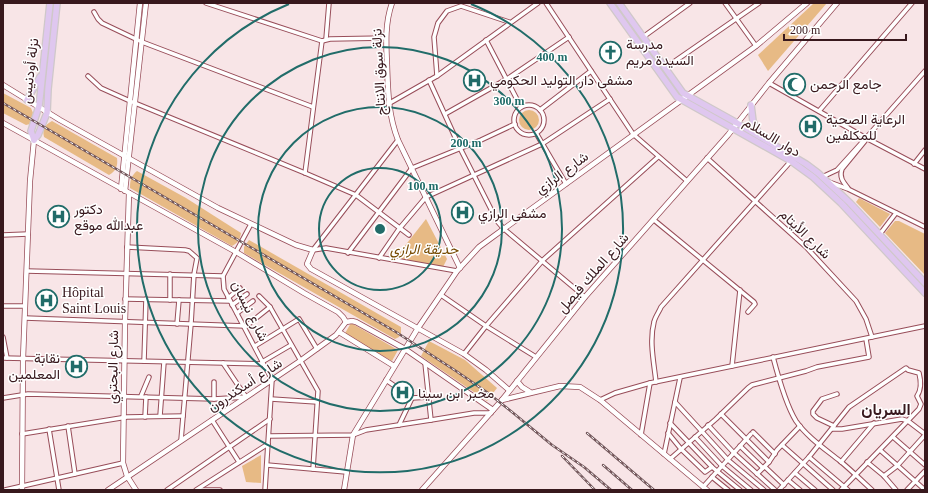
<svg xmlns="http://www.w3.org/2000/svg" width="928" height="493" font-family="'Times New Roman',Vazirmatn,serif">
<style>
.green{fill:#e7ba85}
.lines{fill:none;stroke-linecap:round;stroke-linejoin:round}
.street-casing{stroke:#984d59;stroke-width:5.5}
.secondary-casing{stroke:#984d59;stroke-width:6}
.primary-casing{stroke:#cfc8c9;stroke-width:8}
.street{stroke:#fff;stroke-width:3.5}
.secondary{stroke:#fff;stroke-width:4.5}
.primary{stroke:#dfc7ef;stroke-width:5.5}
.rail-casing{stroke:#73575b;stroke-width:2.5}
.rail{stroke:#fff;stroke-width:1;stroke-dasharray:3;stroke-linecap:butt}
.ring{fill:none;stroke:#216c69;stroke-width:2}
.labels{text-anchor:middle;dominant-baseline:central;stroke-width:3;stroke-linejoin:round;paint-order:stroke}
.poi-label{font-size:14px;fill:#38181d;stroke:#fff;text-anchor:start}
.street-label{font-size:14px;fill:#38181d;stroke:#fff}
.park-label{font-size:14px;font-style:italic;fill:#764a00;stroke:#fff}
.quarter-label{font-size:16px;font-weight:bold;fill:#38181d;stroke:#fff}
.centre{fill:#216c69;stroke:#fff;stroke-width:2}
.ring-label{font-size:12px;text-anchor:middle;font-weight:bold;fill:#216c69;stroke:#fff;stroke-width:3;stroke-linejoin:round;paint-order:stroke}
</style>
<rect width="100%" height="100%" fill="#f8e5e7"/>
<g class="green">
<polygon points="814,3 827,3 768,71 758,55"/>
<polygon points="3,93 31,108 33,113 30,124 26,125 3,113"/>
<circle cx="529" cy="120" r="10"/>
<path d="M52 121 117 158C118 166 116 171 109 175L44 137C42 129 45 125 52 121Z"/>
<path d="M137 171 186 198 241 233C240 239 238 243 232 246L130 188C130 180 131 176 137 171Z"/>
<polygon points="859,198 890,214 880,227 856,202"/>
<polygon points="426,219 447,259 443,267 393,261"/>
<polygon points="895,221 899,221 925,234 925,275 885,233"/>
<polygon points="249,240 401,327 401,333 399,337 395,339 244,253 244,247"/>
<polygon points="351,323 398,350 392,361 344,335"/>
<polygon points="429,341 465,360 497,388 487,401 421,356"/>
<polygon points="261,455 261,483 246,482 242,466"/>
</g>
<g class="lines">
<defs>
<g id="street">
<polyline points="206,3 322,41 330,39 386,38"/>
<polyline points="546,3 633,134 687,181"/>
<polyline points="725,3 756,46"/>
<polyline points="94,12 98,19 102,23 142,42 313,107"/>
<polyline points="643,37 690,3"/>
<polyline points="326,39 329,3"/>
<polyline points="486,40 521,107"/>
<polyline points="665,68 759,3"/>
<polyline points="88,76 101,88 130,101 305,173 356,195 409,235"/>
<polyline points="437,76 434,37 438,23 447,11 461,6 509,22"/>
<polyline points="429,80 460,148 497,221 504,229 585,297"/>
<polyline points="769,83 866,138 925,169"/>
<polyline points="388,104 437,76 538,3"/>
<circle cx="529" cy="120" r="15"/>
<polyline points="540,110 591,71"/>
<polyline points="819,111 912,3"/>
<polyline points="445,114 507,79 569,37"/>
<polyline points="536,133 566,184"/>
<polyline points="707,158 806,247 856,301 866,319 872,337"/>
<polyline points="914,164 925,150"/>
<polyline points="305,173 322,41"/>
<polyline points="822,177 837,170 866,138 925,71"/>
<polyline points="829,182 848,189 925,227"/>
<path d="M848 188C843 182 839 177 842 169L865 141"/>
<polyline points="654,220 754,302 755,304 748,312"/>
<polyline points="251,224 223,276 224,289 272,380 265,490"/>
<polyline points="880,234 896,213"/>
<polyline points="3,235 28,234"/>
<polyline points="127,247 185,250 189,251 197,258 194,274 191,324 181,440"/>
<polyline points="313,250 326,248 457,271"/>
<polyline points="313,250 398,140"/>
<polyline points="348,253 412,168 481,140 515,124"/>
<polyline points="379,258 399,229 426,197 542,144 610,99"/>
<polyline points="27,271 223,276"/>
<polyline points="170,274 170,300"/>
<polyline points="441,295 486,326 536,357"/>
<polyline points="259,296 270,307 318,391 313,469"/>
<polyline points="228,298 240,288"/>
<polyline points="125,299 230,301"/>
<polyline points="232,305 247,294"/>
<polyline points="3,306 25,306"/>
<polyline points="237,313 253,301"/>
<polyline points="25,318 245,326"/>
<polyline points="177,324 179,300"/>
<polyline points="245,327 270,307"/>
<polyline points="3,337 7,358"/>
<polyline points="255,346 299,319 317,349"/>
<polyline points="464,354 486,326 543,260 658,157"/>
<path d="M773 357C778 376 786 405 796 421 807 437 825 449 840 461 851 470 861 480 872 490"/>
<polyline points="3,358 263,364"/>
<polyline points="144,361 146,299"/>
<polyline points="262,362 291,345"/>
<polyline points="223,363 246,397"/>
<polyline points="425,363 431,420"/>
<polyline points="732,366 740,290"/>
<polyline points="386,380 412,398 429,397"/>
<path d="M656 382C654 363 649 341 654 322 655 317 659 312 661 307L791 161"/>
<polyline points="141,396 149,377"/>
<polyline points="3,398 28,394 214,399 246,397"/>
<polyline points="214,399 214,382"/>
<polyline points="271,399 317,402"/>
<polyline points="600,400 615,393 650,383 925,326"/>
<polyline points="675,402 728,460 764,490"/>
<polyline points="721,414 769,462"/>
<polyline points="160,416 164,362"/>
<polyline points="145,417 146,397"/>
<polyline points="212,420 239,462"/>
<polyline points="670,423 712,467 740,490"/>
<polyline points="399,425 412,398"/>
<polyline points="708,425 734,453 775,490"/>
<polyline points="68,426 75,474"/>
<polyline points="834,426 817,418 813,414 813,411 822,399 837,394"/>
<polyline points="49,429 59,490"/>
<polyline points="832,429 842,429 902,419 908,421 925,434"/>
<polyline points="753,432 775,454"/>
<polyline points="668,433 681,449 705,472 712,467"/>
<polyline points="22,434 127,417 183,416"/>
<polyline points="641,435 650,383"/>
<polyline points="269,436 353,435 366,430 431,420 474,413 491,413"/>
<polyline points="695,437 722,466 751,490"/>
<polyline points="893,437 925,465"/>
<polyline points="782,445 833,490"/>
<polyline points="740,446 763,468"/>
<polyline points="880,450 925,490"/>
<polyline points="664,454 680,378"/>
<polyline points="809,457 848,490"/>
<polyline points="670,459 716,419 748,388 752,385 806,371 817,367 869,357 866,339"/>
<polyline points="841,462 874,423"/>
<polyline points="867,462 884,476 896,490"/>
<polyline points="267,465 346,472"/>
<polyline points="765,467 784,485"/>
<polyline points="795,473 815,490"/>
<polyline points="757,474 769,462 777,450 800,426"/>
<polyline points="884,476 897,466 925,435"/>
<polyline points="712,477 728,490"/>
<polyline points="788,480 800,490"/>
<polyline points="703,487 751,434"/>
<polyline points="5,490 123,463"/>
<polyline points="167,490 270,419"/>
<polyline points="196,490 268,444"/>
<polyline points="201,490 220,490"/>
<path d="M779 490 809 457 849 407 906 368 908 370 919 373C921 381 922 389 917 396L921 404 919 409 841 490"/>
<polyline points="907,490 925,471"/>
</g>
<g id="secondary">
<path d="M392 3C385 23 386 43 387 64 388 91 388 114 398 140L460 268"/>
<polyline points="3,85 60,120 218,208 296,245 313,250 307,264 311,269 464,354 486,370 509,390"/>
<polyline points="3,123 236,252 304,293 338,312 343,317 346,322"/>
<polyline points="121,189 140,3"/>
<polyline points="125,191 146,3"/>
<polyline points="129,193 125,322 123,463 127,476 136,490"/>
<polyline points="339,332 394,366"/>
<polyline points="517,381 522,387 530,392"/>
<polyline points="502,400 560,386 580,387 600,400 707,490"/>
<polyline points="22,490 23,359 30,181 34,140"/>
<polyline points="108,490 300,361 336,335 346,322 352,321 356,322 405,349 493,410"/>
<polyline points="344,490 353,435 418,328 457,271 479,247 494,236 756,46 807,3"/>
<polyline points="422,490 502,400 585,297 728,135 769,83 837,3"/>
</g>
<g id="primary">
<polyline points="610,3 677,97 791,161 813,177 841,203 925,293"/>
<polyline points="619,3 683,93 737,123 806,164 818,173 850,203 925,283"/>
<polyline points="27,100 40,77"/>
<polyline points="751,105 753,121 760,136"/>
<polyline points="34,140 38,135 47,113 48,89 57,3"/>
<polyline points="34,140 31,131 39,106 40,98 50,3"/>
</g>
</defs>
<use href="#street" class="street-casing"/>
<use href="#secondary" class="secondary-casing"/>
<use href="#primary" class="primary-casing"/>
<use href="#street" class="street"/>
<use href="#secondary" class="secondary"/>
<use href="#primary" class="primary"/>
<defs>
<g id="rail">
<polyline points="3,103 396,332 456,371 488,393 512,412 552,445 584,467 611,490"/>
<polyline points="587,433 654,490"/>
<polyline points="562,456 595,490"/>
<polyline points="603,465 632,490"/>
</g>
</defs>
<use href="#rail" class="rail-casing"/>
<use href="#rail" class="rail"/>
</g>
<g class="ring">
<circle cx="380" cy="229" r="61"/>
<circle cx="380" cy="229" r="122"/>
<circle cx="380" cy="229" r="182"/>
<path d="M471 4A243 243 0 1 1 289 4"/>
</g>
<defs>
<symbol id="church-ring" viewBox="-11 -11 22 22"><circle r="9.5" fill="#fff" stroke="#216c69" stroke-width="1.5"/><path d="M-1.2-6h2.4v3.5h3.3v2.4h-3.3V6h-2.4V-.1h-3.3v-2.4h3.3Z" fill="#216c69"/></symbol>
<symbol id="hospital-ring" viewBox="-11 -11 22 22"><circle r="9.5" fill="#fff" stroke="#216c69" stroke-width="1.5"/><path d="M-5-5h3v3.5h4V-5h3V5h-3V1.5h-4V5h-3Z" fill="#216c69"/></symbol>
<symbol id="mosque-ring" viewBox="-11 -11 22 22"><circle r="9.5" fill="#fff" stroke="#216c69" stroke-width="1.5"/><path d="M3.5-4.9A6 6 0 1 0 3.5 4.9A5 5 0 1 1 3.5-4.9Z" fill="#216c69"/></symbol>
</defs>
<g fill-rule="evenodd">
<use href="#church-ring" x="598" y="40" width="25" height="25"/>
<use href="#hospital-ring" x="462" y="68" width="25" height="25"/>
<use href="#mosque-ring" x="782" y="72" width="25" height="25"/>
<use href="#hospital-ring" x="798" y="114" width="25" height="25"/>
<use href="#hospital-ring" x="450" y="200" width="25" height="25"/>
<use href="#hospital-ring" x="46" y="204" width="25" height="25"/>
<use href="#hospital-ring" x="34" y="288" width="25" height="25"/>
<use href="#hospital-ring" x="64" y="354" width="25" height="25"/>
<use href="#hospital-ring" x="390" y="380" width="25" height="25"/>
</g>
<g class="labels">
<g class="poi-label">
<text x="626" y="44">مدرسة<tspan x="626" dy="16">السيدة مريم</tspan></text>
<text x="490" y="80">مشفى دار التوليد الحكومي</text>
<text x="810" y="84">جامع الرحمن</text>
<text x="826" y="119">الرعاية الصحية<tspan x="826" dy="16">للمكلفين</tspan></text>
<text x="74" y="209">دكتور<tspan x="74" dy="16">عبدالله موقع</tspan></text>
<text x="478" y="213">مشفى الرازي</text>
<text x="62" y="292">Hôpital<tspan x="62" dy="16">Saint Louis</tspan></text>
<text x="60" y="358" text-anchor="end">نقابة<tspan x="60" dy="16">المعلمين</tspan></text>
<text x="418" y="393">مخبر ابن سينا</text>
</g>
<g class="street-label">
<text transform="translate(30 71) rotate(-83)">نزلة أودنيس</text>
<text transform="translate(379 72) rotate(-93)">نزلة سوق الانتاج</text>
<text transform="translate(772 137) rotate(31)">دوار االسلام</text>
<text transform="translate(562 173) rotate(-36)">شارع الرازي</text>
<text transform="translate(805 234) rotate(44)">شارع الأيتام</text>
<text transform="translate(593 273) rotate(-49)">شارع الملك فيصل</text>
<text transform="translate(250 311) rotate(64)">شارع نيسان</text>
<text transform="translate(113 367) rotate(-89)">شارع البحتري</text>
<text transform="translate(245 385) rotate(-33)">شارع أسكندرون</text>
</g>
<g class="park-label">
<text x="424" y="249">حديقة الرازي</text>
</g>
<g class="quarter-label">
<text x="886" y="409">السريان</text>
</g>
</g>
<circle cx="380" cy="229" r="6" class="centre"/>
<g class="ring-label">
<text x="552" y="61">400 m</text>
<text x="509" y="105">300 m</text>
<text x="466" y="147">200 m</text>
<text x="423" y="190">100 m</text>
</g>
<rect width="928" height="493" fill="none" stroke="#38181d" stroke-width="8"/>
<path d="M784 34v6h122v-6" fill="none" stroke="#38181d" stroke-width="2"/>
<text x="790" y="34" font-size="12" fill="#38181d" stroke="#ffffff" stroke-width="3" paint-order="stroke">200 m</text>
</svg>
